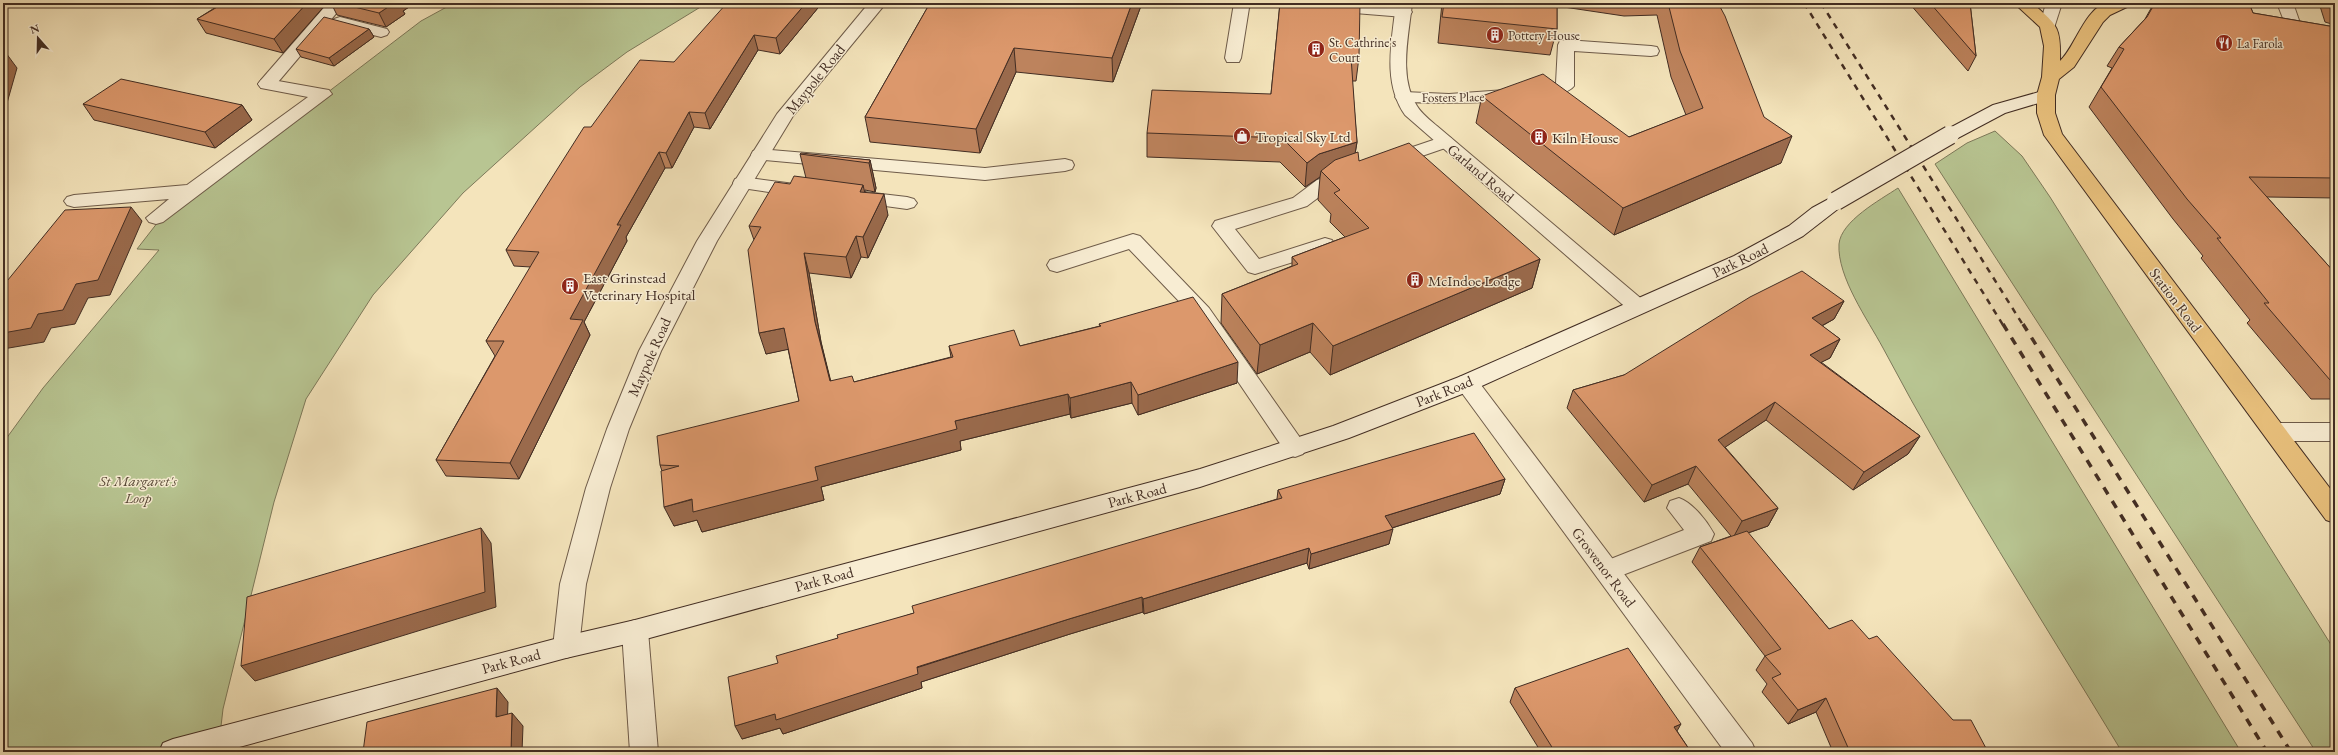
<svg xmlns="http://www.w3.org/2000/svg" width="2338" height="755" font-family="'EB Garamond',serif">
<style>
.green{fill:#b8c592;stroke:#7d795a}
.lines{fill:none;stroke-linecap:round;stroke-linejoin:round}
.lane-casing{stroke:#6e5b49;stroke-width:2}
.street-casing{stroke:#6e5b49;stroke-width:2}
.secondary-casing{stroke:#422d23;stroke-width:2}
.highway-casing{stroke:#422d23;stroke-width:2}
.lane{fill:#f8edd3;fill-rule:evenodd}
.street{fill:#f8edd3;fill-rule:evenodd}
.secondary{fill:#f8edd3;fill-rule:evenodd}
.highway{fill:#eac27e;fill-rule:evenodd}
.rail-far1{stroke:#422d23;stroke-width:2.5;stroke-dasharray:6 6;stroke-linecap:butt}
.rail{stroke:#422d23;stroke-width:3.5;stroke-dasharray:8 8;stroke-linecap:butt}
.secondary-bridge-casing{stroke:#422d23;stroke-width:20;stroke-linecap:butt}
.secondary-bridge{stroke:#f8edd3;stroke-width:18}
.wall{fill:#bd835d;stroke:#422d23}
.shaded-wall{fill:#9a6a4c;stroke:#422d23}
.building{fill:#dc986c;stroke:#422d23}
.labels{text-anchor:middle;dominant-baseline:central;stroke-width:3;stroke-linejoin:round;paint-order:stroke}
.far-poi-label{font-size:13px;fill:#422d23;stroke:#f8edd3;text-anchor:start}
.far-street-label{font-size:13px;fill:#422d23;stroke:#f8edd3}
.street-label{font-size:15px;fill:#422d23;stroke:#f8edd3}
.poi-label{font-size:15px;fill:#422d23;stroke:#f8edd3;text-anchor:start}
.park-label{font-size:15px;font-style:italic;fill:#5a4b39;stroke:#f8edd3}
</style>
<rect width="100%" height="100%" fill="#f4e4bb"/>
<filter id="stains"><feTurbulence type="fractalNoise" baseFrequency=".005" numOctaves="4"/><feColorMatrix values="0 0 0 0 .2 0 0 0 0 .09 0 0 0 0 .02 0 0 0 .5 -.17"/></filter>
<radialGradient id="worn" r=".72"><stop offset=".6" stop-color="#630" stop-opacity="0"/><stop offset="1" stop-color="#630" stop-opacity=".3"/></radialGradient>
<g class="green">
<polygon points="454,3 707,3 627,52 580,87 463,193 373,295 306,399 274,502 223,709 218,752 3,752 3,443 43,388 159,250 137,249 158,222 421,21"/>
<polygon points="1995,131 2022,156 2050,197 2335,651 2335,752 2316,752 1935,164 1967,143"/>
<path d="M1898 188 2241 752H2122C2041 618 1956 486 1883 348 1868 320 1837 277 1839 244 1841 221 1880 200 1898 188Z"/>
</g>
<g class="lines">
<defs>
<g id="lane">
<polygon points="1234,3 1254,3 1249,8 1241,58 1239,62 1227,62 1225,58"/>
<polygon points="1285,3 1353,3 1404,7 1410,9 1412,12 1410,15 1404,17 1293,8 1287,6"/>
<polygon points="2046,3 2062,3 2054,28 2042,28 2040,25"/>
<polygon points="2277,3 2293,3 2300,23 2298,26 2286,26"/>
<polygon points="340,17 387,29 389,32 387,35 381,37 334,25 332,22 334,19"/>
<path d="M1566 40 1651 46 1657 47 1659 51 1657 55 1651 56 1574 51V86C1560 106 1431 103 1404 102L1398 101 1395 97 1398 93 1404 92 1449 94 1547 87 1556 83 1558 45 1560 41Z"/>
<polygon points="267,79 323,89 329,90 332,94 163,222 156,224 149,222 146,218 169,199 74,207 67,205 64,201 67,197 74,195 187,185 308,97 261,88 258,84 261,80"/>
<polygon points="1445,136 1451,138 1454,142 1451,146 1390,167 1383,165 1381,161 1383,157"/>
<polygon points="760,149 985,168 1065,159 1072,161 1074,165 1072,169 1065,171 985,180 753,159 751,155 753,151"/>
<polygon points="1346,170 1353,172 1355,176 1353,180 1331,188 1307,206 1235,229 1259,259 1325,238 1332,240 1335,245 1332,250 1255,274 1248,272 1212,226 1215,221 1293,198 1317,180"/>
<polygon points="742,177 802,185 809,187 812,191 809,195 802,197 735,187 733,183 735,179"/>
<polygon points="856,191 907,197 914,199 917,203 914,207 907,209 849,201 846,197 849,193"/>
<polygon points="1133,234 1140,236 1209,308 1303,442 1307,448 1303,454 1295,457 1287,454 1195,318 1129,249 1057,272 1050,270 1047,265 1050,260"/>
<path d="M1679 498C1693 503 1707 521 1714 534L1711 541 1607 581 1598 578 1594 571 1598 564 1684 530 1667 508 1670 501Z"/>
</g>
<g id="street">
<polygon points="328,3 345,3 273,88 261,88 258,84 261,80"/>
<polygon points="869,3 886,3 793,116 717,241 661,351 629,429 610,488 586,584 579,647 575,655 566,658 557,655 553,647 560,584 586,488 607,429 639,351 697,241 777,114"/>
<path d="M1396 3H1412C1409 35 1398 77 1417 106 1422 114 1430 120 1437 126L1644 301 1647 306 1644 311 1637 313 1630 311 1405 115C1382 82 1392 41 1396 3Z"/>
<polygon points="1467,375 1475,377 1752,743 1756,752 1725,752 1459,389 1456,383 1459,377"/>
<polygon points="2276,423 2335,423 2335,441 2276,441 2268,438 2265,432 2268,426"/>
<polygon points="635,620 644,623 648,631 658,752 630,752 622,631 626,623"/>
</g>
<g id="secondary">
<polygon points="2046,90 2052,91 2055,95 2052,99 2005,113 1956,139 1944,139 1941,135 1944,131 1993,105"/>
<polygon points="1836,195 1843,197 1846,201 1843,205 1803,236 1748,266 1475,389 1349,438 1200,487 635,642 566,658 221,752 159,752 163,743 173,739 566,636 635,620 1200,469 1333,426 1459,377 1734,256 1789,226 1812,208"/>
</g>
<path id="highway" d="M2014 3H2032C2057 25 2061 26 2060 61 2075 47 2085 9 2106 3 2113 1 2124 3 2131 3L2129 6 2110 15 2103 22 2074 67 2059 79 2055 95V113L2062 134 2335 495V523L2326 520 2044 135 2037 113V95L2042 77 2044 46 2040 27Z"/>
</defs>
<use href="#lane" class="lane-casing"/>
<use href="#street" class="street-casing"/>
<use href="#secondary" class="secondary-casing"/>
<use href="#highway" class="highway-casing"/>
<use href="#lane" class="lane"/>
<use href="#street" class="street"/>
<use href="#secondary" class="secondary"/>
<use href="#highway" class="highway"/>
<g class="rail-far1">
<polyline points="1804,3 2003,325"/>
<polyline points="1821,3 2023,325"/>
</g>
<g class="rail">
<polyline points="2003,324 2267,752"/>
<polyline points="2023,324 2291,752"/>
</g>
<defs>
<polyline id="secondary-bridge" points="1836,201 1950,135"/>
</defs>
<use href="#secondary-bridge" class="secondary-bridge-casing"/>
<use href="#secondary-bridge" class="secondary-bridge"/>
</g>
<g class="wall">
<polygon points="214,3 327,3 283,53 206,33 197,19 216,7"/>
<polygon points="331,3 415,3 403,11 405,14 386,27 337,15"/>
<polygon points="822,3 780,54 758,50 710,129 694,127 672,168 665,168 626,237 627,241 584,322 590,335 519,479 446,476 436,460 495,356 486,341 531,267 514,266 506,250 591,127 674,62"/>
<polygon points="930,3 1142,3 1113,82 1016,72 980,153 870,142 865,117"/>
<polygon points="1280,3 1359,57 1356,81 1352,81 1357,142 1355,154 1359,161 1540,259 1532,288 1330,375 1310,352 1257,374 1221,323 1222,294 1292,266 1292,257 1345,237 1330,222 1331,214 1318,200 1320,177 1305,187 1280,162 1147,157 1147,133 1271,94"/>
<polygon points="1442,3 1718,3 1781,163 1614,235 1476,123 1482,96 1629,137 1686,115 1671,77 1657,15 1624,16 1557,6 1557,29 1550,55 1438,43"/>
<polygon points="1909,3 1970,3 1976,56 1968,71"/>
<polygon points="2154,3 2249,3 2253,13 2335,27 2335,198 2267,197 2335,273 2335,399 2311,399 2247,323 2250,320 2201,258 2203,256 2173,219 2089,107 2112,68 2107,66 2119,47 2145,19"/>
<polygon points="2319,3 2335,3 2335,25 2325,22"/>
<polygon points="369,29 374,37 334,66 301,57 296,49"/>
<polygon points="83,104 242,105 252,120 215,148 94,120"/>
<polygon points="800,154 870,160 876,188 875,192 865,190 865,192 888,215 868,258 861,257 851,278 809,273 821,342 830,381 854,382 951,357 949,346 1020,346 1100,326 1099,324 1237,383 1138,415 1132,403 1071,418 1070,414 960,441 961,450 821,487 824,500 702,532 697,520 674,526 662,471 660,465 799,401 788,349 766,354 754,240 749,226 790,184 806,178"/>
<polygon points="1844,301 1834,319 1822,326 1840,339 1830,358 1821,362 1920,436 1908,454 1853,490 1766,420 1725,447 1778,508 1768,526 1748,533 1829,629 1869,639 1953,720 1988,752 1833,752 1816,712 1788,724 1762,692 1767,684 1756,670 1765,656 1692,562 1700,547 1731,536 1688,484 1644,502 1567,408 1573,390 1624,375"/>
<polygon points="1505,479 1500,494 1392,528 1389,544 1309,569 1307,563 1144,614 1143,612 1070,634 921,682 922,688 783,734 780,728 742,739 778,663 838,638 914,613 1277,499 1278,490"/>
<polygon points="1515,688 1677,731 1691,752 1541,752 1510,702"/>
</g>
<g class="shaded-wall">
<polygon points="307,3 327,3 283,53 274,39"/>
<polygon points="394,3 415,3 403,11 405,14 386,27 379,13"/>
<polygon points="806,3 822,3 780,54 776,38"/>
<polygon points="1132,3 1142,3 1113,82 1112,58"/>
<polygon points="369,29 374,37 334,66 329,58"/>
<polygon points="754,35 758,50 710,129 705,113"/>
<polygon points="1014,48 1016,72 980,153 976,129"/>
<polygon points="6,53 17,68 5,110 3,114 3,63"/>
<polygon points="242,105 252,120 215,148 205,132"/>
<polygon points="689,112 694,127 672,168 666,153"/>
<polygon points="1792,136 1781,163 1614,235 1623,208"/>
<polygon points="1357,142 1353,166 1321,171 1320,177 1305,187 1307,163 1319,154"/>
<polygon points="659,152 665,168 626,237 627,241 584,322 590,335 519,479 510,463 570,319 617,225"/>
<polygon points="870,160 876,188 875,192 869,163"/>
<polygon points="863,185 868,206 860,192"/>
<polygon points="884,194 888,215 868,258 863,237"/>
<polygon points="131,207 142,221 110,295 88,298 75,324 51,328 44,342 3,349 3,333 38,314"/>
<polygon points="856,236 861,257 851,278 846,257"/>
<polygon points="804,253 809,273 821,342 836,402 815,322"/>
<polygon points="1540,259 1532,288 1330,375 1333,346"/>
<polygon points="1844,301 1834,319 1803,336 1812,318"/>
<polygon points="1313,323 1310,352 1257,374 1260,345"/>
<polygon points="784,328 790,349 766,354 759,333"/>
<polygon points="1840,339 1830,358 1800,373 1810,355"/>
<polygon points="1238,362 1237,383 1138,415 1138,395"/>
<polygon points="1131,382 1132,403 1071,418 1070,398"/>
<polygon points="1068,394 1070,414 960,441 961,450 821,487 824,500 702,532 697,520 674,526 664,507 815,467 955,421"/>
<polygon points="1775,402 1766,420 1709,458 1718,440"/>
<polygon points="1920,436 1908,454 1853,490 1864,472"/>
<polygon points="1696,466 1688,484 1644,502 1652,485"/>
<polygon points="1505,479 1500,494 1382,531 1385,516"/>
<polygon points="1778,508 1768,526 1733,538 1742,521"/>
<polygon points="481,528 491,543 496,607 255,681 241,666"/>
<polygon points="1393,529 1389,544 1309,569 1311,554"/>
<polygon points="1309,548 1307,563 1144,614 1143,599"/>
<polygon points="1142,597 1143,612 1070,634 921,682 922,688 783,734 780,728 742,739 735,726 1069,619"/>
<polygon points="497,688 508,702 507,731 496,717"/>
<polygon points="1826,698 1816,712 1788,724 1798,710"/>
<polygon points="512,713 523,726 522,752 511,752"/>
<polygon points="1681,724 1673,738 1674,727"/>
</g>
<g class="building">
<polygon points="224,3 307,3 274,39 197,19"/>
<polygon points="338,3 394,3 379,13"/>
<polygon points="727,3 806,3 776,38 754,35 705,113 689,112 666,153 659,152 617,225 621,225 570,319 583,320 510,463 436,460 504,341 486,341 539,252 506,250 584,127 591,127 640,60 674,62"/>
<polygon points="930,3 1132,3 1112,58 1014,48 976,129 865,117"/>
<polygon points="1280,3 1360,3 1359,57 1351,57 1357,142 1319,154 1307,163 1282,138 1147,133 1152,90 1271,94"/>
<polygon points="1444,3 1557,3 1557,29 1442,17"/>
<polygon points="1668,3 1718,3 1725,16 1764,117 1792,136 1623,208 1482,96 1543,74 1629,137 1703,108 1680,51"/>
<polygon points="1930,3 1970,3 1976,56"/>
<polygon points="2155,3 2249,3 2253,13 2335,27 2335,178 2249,177 2335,273 2335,379 2330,380 2264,303 2269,303 2217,238 2221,238 2187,199 2101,87 2124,49 2119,47 2147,17"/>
<polygon points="324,17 369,29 329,58 296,49"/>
<polygon points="6,53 3,63 3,54"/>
<polygon points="121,79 242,105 205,132 83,104"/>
<polygon points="1409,143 1540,259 1333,346 1313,323 1260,345 1222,294 1298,264 1292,257 1369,228 1334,193 1340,190 1321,171 1335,160 1358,152 1359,161"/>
<polygon points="801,153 870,160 869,163 800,154"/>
<polygon points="794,176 863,185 860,192 884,194 863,237 856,236 846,257 804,253 815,322 830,381 852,376 854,382 953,357 949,346 1014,330 1020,346 1101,326 1099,324 1193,297 1238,362 1138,395 1131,382 1070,398 1068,394 955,421 957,429 815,467 818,480 693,512 692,499 664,507 661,471 679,466 660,465 657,436 799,401 784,328 759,333 748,250 761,227 749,226 775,182 790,184"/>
<polygon points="131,207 98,280 76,284 63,310 38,314 31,328 3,333 3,286 65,210"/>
<polygon points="1802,271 1844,301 1812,318 1840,339 1810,355 1920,436 1864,472 1775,402 1718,440 1778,508 1742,521 1696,466 1652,485 1573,390 1624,375 1750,297"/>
<polygon points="1474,433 1505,479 1385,516 1393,529 1311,554 1309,548 1143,599 1142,597 1069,619 917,667 918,674 776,720 775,714 735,726 728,677 778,663 776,656 838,638 837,635 914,613 912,606 1282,498 1278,490"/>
<polygon points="481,528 485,592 241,666 247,597"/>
<polygon points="1747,531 1829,629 1852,620 1869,639 1877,636 1953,720 1971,720 1988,752 1850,752 1826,698 1798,710 1772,678 1781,674 1765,656 1781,649 1700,547"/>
<polygon points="1628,648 1681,724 1674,727 1691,752 1555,752 1515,688"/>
<polygon points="497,688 496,717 512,713 511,752 405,752 405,750 399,752 363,752 367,722"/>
</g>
<defs>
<symbol id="building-disc" viewBox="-11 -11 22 22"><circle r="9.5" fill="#8f2418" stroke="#f8edd3"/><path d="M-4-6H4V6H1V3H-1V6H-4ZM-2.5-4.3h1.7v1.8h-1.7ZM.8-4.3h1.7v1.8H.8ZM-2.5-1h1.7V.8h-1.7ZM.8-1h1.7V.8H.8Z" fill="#fff"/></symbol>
<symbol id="restaurant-disc" viewBox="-11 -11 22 22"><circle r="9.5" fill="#8f2418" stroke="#f8edd3"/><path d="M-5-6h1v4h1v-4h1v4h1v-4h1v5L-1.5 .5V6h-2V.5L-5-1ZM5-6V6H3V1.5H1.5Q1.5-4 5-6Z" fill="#fff"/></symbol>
<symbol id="shop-disc" viewBox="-11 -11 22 22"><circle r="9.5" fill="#8f2418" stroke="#f8edd3"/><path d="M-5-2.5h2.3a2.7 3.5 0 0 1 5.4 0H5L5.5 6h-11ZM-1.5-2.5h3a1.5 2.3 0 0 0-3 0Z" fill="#fff"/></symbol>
</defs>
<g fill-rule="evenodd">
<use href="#building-disc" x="1485" y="25" width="20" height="20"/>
<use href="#restaurant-disc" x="2214" y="33" width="20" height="20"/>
<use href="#building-disc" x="1306" y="39" width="20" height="20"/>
<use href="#shop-disc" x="1232" y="126" width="20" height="20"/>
<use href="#building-disc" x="1529" y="127" width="20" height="20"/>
<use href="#building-disc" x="1405" y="270" width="20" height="20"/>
<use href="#building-disc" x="560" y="276" width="20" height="20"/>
</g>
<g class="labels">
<g class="far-poi-label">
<text x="1508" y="35">Pottery House</text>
<text x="1329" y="42">St. Cathrine's<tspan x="1329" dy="15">Court</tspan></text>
<text x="2237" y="43">La Farola</text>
</g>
<g class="far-street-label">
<text transform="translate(1453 97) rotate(-1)">Fosters Place</text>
</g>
<g class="street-label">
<text transform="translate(815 79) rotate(-51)">Maypole Road</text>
<text transform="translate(1481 173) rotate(40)">Garland Road</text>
<text transform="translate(1740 260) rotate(-26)">Park Road</text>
<text transform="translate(2176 300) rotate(53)">Station Road</text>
<text transform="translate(649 357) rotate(-66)">Maypole Road</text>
<text transform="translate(1444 391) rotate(-22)">Park Road</text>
<text transform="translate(1137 495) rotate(-15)">Park Road</text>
<text transform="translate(1604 567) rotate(53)">Grosvenor Road</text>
<text transform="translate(824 579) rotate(-15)">Park Road</text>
<text transform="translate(511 661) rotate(-15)">Park Road</text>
</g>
<g class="poi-label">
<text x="1255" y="136">Tropical Sky Ltd</text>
<text x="1552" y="137">Kiln House</text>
<text x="583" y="277">East Grinstead<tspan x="583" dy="17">Veterinary Hospital</tspan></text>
<text x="1428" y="280">McIndoe Lodge</text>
</g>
<g class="park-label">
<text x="138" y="480">St Margaret's<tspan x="138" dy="17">Loop</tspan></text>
</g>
</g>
<rect width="2338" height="755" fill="none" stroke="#f4e4bb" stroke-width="16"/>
<rect x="4" y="4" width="2330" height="747" fill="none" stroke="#422d23" stroke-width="2"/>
<rect x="8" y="8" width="2322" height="739" fill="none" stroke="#422d23"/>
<g transform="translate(38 38) rotate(340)" stroke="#f8edd3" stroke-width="3" paint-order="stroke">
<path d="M0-3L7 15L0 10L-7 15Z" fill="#422d23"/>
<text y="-6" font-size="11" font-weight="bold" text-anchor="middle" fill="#422d23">N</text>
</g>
<rect width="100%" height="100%" filter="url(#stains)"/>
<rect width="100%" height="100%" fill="url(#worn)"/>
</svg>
